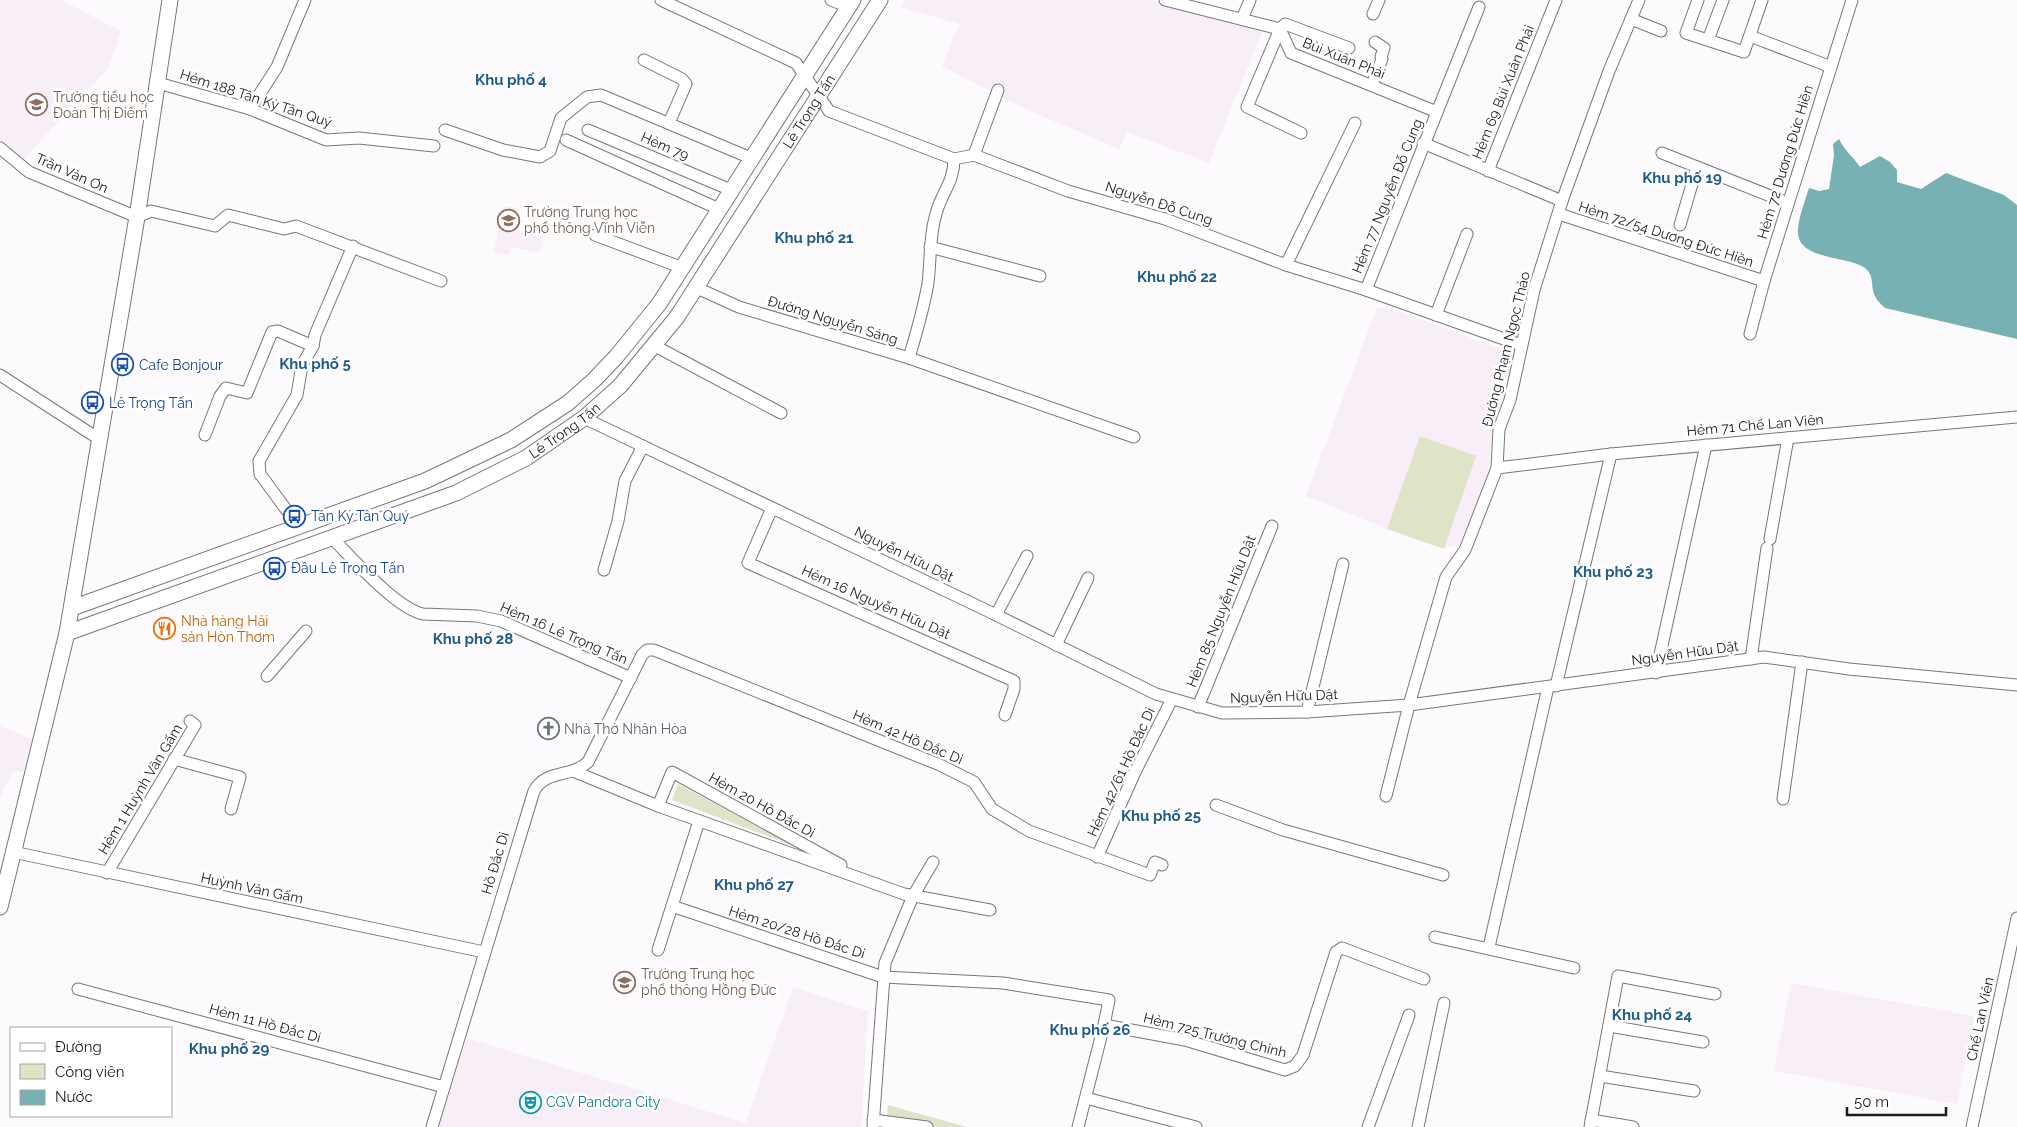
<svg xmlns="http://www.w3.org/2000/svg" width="2017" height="1127" font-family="Raleway,sans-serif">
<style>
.built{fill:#f7eef8}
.green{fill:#dfe3c7}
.water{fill:#78b1b3}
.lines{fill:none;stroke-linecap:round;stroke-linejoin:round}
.street-casing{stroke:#79767a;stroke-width:13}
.secondary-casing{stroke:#79767a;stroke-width:17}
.street{stroke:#fff;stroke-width:11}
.secondary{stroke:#fff;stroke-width:15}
.labels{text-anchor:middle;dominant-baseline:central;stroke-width:5;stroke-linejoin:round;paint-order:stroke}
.street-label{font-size:14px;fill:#1c1b1d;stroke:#fff}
.education-label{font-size:14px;fill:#785e54;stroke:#fff;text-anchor:start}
.transit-label{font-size:14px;fill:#164399;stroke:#fff;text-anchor:start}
.food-label{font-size:14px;fill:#c56008;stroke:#fff;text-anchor:start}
.worship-label{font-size:14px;fill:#5b616d;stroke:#fff;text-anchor:start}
.culture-label{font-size:14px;fill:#0d838f;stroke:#fff;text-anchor:start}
.neighbourhood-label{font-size:15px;font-weight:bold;fill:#1f5b8b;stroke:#fff}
</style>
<rect width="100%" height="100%" fill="#fdfafe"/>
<g class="built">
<polygon points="0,0 61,0 121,31 109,67 21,162 0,144"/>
<polygon points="905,0 1152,0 1263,30 1209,163 1127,132 1119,149 1030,111 942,66 959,24 901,7"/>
<polygon points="503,206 519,209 514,231 543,237 540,253 511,247 509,255 494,252"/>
<polygon points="1377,307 1405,313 1517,355 1492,431 1489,473 1459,544 1444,549 1387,529 1306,496"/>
<polygon points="0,726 32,739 24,771 13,771 0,797"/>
<polygon points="1791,983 1974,1016 1957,1104 1774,1071"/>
<polygon points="793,987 868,1011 861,1127 439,1127 467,1038 746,1123"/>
</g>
<g class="green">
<polygon points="1420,436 1476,456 1444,549 1387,529"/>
<polygon points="678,784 799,848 672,800"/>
<polygon points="888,1105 967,1127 886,1127"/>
</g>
<path class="water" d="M1839 139C1846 153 1852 155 1860 167L1880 156 1890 162 1897 170V182L1921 189 1946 173 2004 195 2017 205V339L1885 308C1882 305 1877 301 1875 296 1870 286 1875 276 1865 268 1847 255 1795 261 1798 229 1799 216 1805 201 1809 188L1819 191 1829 189 1834 155 1833 144Z"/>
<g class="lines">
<defs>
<g id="street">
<polyline points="661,0 796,63 829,111 954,159 974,155 1068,191 1165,219 1286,265 1366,290 1521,345"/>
<polyline points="831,0 849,7"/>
<polyline points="1165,0 1280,29 1291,53 1437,112"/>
<polyline points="1698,0 1686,33 1744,52 1762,0"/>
<polyline points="1373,14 1379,0"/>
<polyline points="1242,19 1250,0"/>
<polyline points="1631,19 1661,31"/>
<polyline points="1750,36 1831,67"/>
<polyline points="1708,40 1723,0"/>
<polyline points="644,60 682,79 686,84 669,123"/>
<polyline points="158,83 250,109 326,140 359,138 434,146"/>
<polyline points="1372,85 1382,59 1381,57 1384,48 1375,42"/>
<polyline points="250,109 277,67 305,0"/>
<polyline points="445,130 503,150 540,157 550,151 561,118 587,97 601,95 753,159"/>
<polyline points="588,130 731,190"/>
<polyline points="1301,133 1247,107 1280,29 1285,24 1349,48"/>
<polyline points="566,140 719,209"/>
<polyline points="1423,143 1562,201"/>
<polyline points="0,148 29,172 137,217 151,211 215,226 228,215 284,229 296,226 441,281"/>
<polyline points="1662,153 1788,203"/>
<polyline points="974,155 998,90"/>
<polyline points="1488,171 1556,0"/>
<polyline points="1559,214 1764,281"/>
<polyline points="1680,225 1697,167"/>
<polyline points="595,235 683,268"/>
<polyline points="930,247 1040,276"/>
<polyline points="1286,265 1355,123"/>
<path d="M697 288 739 307 909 358C916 334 924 308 928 283 931 260 929 236 936 214 941 193 954 183 954 159"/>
<polyline points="1366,290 1479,7"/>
<polyline points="1436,315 1467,234"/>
<polyline points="1750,334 1764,281 1852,0"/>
<polyline points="655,346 781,413"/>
<polyline points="909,358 1134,437"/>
<polyline points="0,375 99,439"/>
<polyline points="584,418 988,611 1156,694 1222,713 1307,712 1409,705 1764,657 1849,669 2017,685"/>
<polyline points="205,435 220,396 226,388 247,393 272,332 278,331 313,346"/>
<polyline points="1497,468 1611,454 2017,417"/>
<polyline points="772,508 748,563 1014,681 1014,689 1005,715"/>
<polyline points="299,527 260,474 259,461 297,395 302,365 313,346 315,335 353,246"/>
<path d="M333 539C353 559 396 608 423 614L477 616 501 621 631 678"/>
<polyline points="1770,539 1788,438"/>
<polyline points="604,570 618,521 625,481 643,446"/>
<polyline points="996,615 1027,556"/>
<polyline points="1056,645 1088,578"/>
<polyline points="1751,659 1767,548"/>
<polyline points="1656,673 1706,445"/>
<polyline points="267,676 306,631"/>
<polyline points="1556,686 1611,454"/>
<polyline points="1198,707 1272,526"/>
<polyline points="1307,712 1343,564"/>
<polyline points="174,759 240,777 231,809"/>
<polyline points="573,771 658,806 904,894 990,910"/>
<polyline points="1386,796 1409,705 1446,577 1465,550 1497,468 1499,429 1510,400 1534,290 1562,201 1609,71 1639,0"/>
<polyline points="1783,799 1802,662"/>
<polyline points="1216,805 1283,830 1443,875"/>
<polyline points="658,806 672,772 841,865"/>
<polyline points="13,852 484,952"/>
<polyline points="1097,857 1135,772 1172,699"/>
<polyline points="107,873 195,725 190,721"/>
<polyline points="672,906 883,977 1003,983 1109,1000 1104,1025 1185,1040 1285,1070 1295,1066 1303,1055 1336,952 1342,948 1424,979"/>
<polyline points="1435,937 1574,968"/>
<polyline points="1489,947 1548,687"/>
<polyline points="658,950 699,821"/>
<polyline points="78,989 444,1087"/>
<polyline points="1609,1026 1703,1042"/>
<polyline points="1600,1076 1694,1091"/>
<polyline points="1086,1098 1196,1127"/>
<polyline points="873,1120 927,1127"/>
<polyline points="1591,1120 1633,1127"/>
<path d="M432 1127 534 791C546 769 571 778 588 762L642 655 647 650H654L940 765 974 782 992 809 1029 831 1150 875 1155 862 1162 865"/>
<polyline points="873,1127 885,963 913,896 933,862"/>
<polyline points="1078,1127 1104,1025"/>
<polyline points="1368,1127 1409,1015"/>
<polyline points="1418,1127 1444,1003"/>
<polyline points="1590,1127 1618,976 1715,994"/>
<polyline points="1972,1127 2017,918"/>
</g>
<g id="secondary">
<polyline points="72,608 425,481 511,440 568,403 594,380 616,357 659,304 853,0"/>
<path id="s1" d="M67 633 456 493 526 458 584 418 620 386 677 317 880 0"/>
<polyline points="0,907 67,633 137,217 170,0"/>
</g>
</defs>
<use href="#street" class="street-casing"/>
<use href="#secondary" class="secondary-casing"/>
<use href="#street" class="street"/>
<use href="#secondary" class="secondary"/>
</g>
<defs>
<symbol id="school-ring" viewBox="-11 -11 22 22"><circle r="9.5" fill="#fff" stroke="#8d6e63" stroke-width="1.5"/><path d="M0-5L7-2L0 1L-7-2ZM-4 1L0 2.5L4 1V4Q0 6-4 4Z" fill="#8d6e63"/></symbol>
<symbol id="bus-ring" viewBox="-11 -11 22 22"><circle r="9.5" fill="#fff" stroke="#1a4fb4" stroke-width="1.5"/><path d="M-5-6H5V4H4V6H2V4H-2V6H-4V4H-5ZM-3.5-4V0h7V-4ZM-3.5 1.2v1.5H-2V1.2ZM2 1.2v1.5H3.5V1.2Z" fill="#1a4fb4"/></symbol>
<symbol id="restaurant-ring" viewBox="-11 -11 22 22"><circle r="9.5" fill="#fff" stroke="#e8710a" stroke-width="1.5"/><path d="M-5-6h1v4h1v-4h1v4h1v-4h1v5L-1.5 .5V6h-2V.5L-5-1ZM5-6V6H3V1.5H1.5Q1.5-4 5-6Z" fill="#e8710a"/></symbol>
<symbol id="church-ring" viewBox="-11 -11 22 22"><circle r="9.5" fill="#fff" stroke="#6b7280" stroke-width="1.5"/><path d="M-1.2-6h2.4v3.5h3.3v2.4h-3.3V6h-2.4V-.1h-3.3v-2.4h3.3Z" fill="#6b7280"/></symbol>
<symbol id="theatre-ring" viewBox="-11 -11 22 22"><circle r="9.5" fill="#fff" stroke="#0f9aa8" stroke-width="1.5"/><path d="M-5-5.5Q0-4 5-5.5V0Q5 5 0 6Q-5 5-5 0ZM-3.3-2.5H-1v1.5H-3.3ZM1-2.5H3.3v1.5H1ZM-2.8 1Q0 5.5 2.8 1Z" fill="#0f9aa8"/></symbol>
</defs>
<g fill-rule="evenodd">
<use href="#school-ring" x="24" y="92" width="25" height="25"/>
<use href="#school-ring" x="496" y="208" width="25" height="25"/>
<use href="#bus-ring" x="110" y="352" width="25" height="25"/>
<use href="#bus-ring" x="80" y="390" width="25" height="25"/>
<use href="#bus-ring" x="282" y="504" width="25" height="25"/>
<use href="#bus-ring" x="262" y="556" width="25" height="25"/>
<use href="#restaurant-ring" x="152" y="616" width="25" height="25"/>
<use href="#church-ring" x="536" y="716" width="25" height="25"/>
<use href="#school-ring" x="612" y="970" width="25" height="25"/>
<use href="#theatre-ring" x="518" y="1090" width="25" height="25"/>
</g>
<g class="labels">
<g class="street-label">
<text transform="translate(1344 58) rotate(22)">Bùi Xuân Phái</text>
<text transform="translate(1503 92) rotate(-68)">Hẻm 69 Bùi Xuân Phái</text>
<text transform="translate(256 98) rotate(18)">Hẻm 188 Tân Kỳ Tân Quý</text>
<text stroke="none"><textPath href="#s1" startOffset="944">Lê Trọng Tấn</textPath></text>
<text transform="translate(665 146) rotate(23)">Hẻm 79</text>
<text transform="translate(1785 162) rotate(-73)">Hẻm 72 Dương Đức Hiền</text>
<text transform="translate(72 173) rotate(24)">Trần Văn Ơn</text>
<text transform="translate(1387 196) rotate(-68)">Hẻm 77 Nguyễn Đỗ Cung</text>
<text transform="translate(1159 203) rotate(18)">Nguyễn Đỗ Cung</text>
<text transform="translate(1666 234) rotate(18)">Hẻm 72/54 Dương Đức Hiền</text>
<text transform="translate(833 320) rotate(17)">Đường Nguyễn Sáng</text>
<text transform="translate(1506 349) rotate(-76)">Đường Phạm Ngọc Thảo</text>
<text transform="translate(1755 425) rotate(-5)">Hẻm 71 Chế Lan Viên</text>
<text stroke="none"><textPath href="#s1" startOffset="539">Lê Trọng Tấn</textPath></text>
<text transform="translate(904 554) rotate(26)">Nguyễn Hữu Dật</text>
<text transform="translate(876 602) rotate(24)">Hẻm 16 Nguyễn Hữu Dật</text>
<text transform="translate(1221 611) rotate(-68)">Hẻm 85 Nguyễn Hữu Dật</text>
<text transform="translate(564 633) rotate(23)">Hẻm 16 Lê Trọng Tấn</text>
<text transform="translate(1685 653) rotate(-8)">Nguyễn Hữu Dật</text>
<text transform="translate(1284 696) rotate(-2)">Nguyễn Hữu Dật</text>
<text transform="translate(908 737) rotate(23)">Hẻm 42 Hồ Đắc Di</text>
<text transform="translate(1121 772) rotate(-65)">Hẻm 42/61 Hồ Đắc Di</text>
<text transform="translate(140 789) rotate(-59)">Hẻm 1 Huỳnh Văn Gấm</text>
<text transform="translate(762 805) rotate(29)">Hẻm 20 Hồ Đắc Di</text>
<text transform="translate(495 863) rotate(-73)">Hồ Đắc Di</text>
<text transform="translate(252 888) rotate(12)">Huỳnh Văn Gấm</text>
<text transform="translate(797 932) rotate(18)">Hẻm 20/28 Hồ Đắc Di</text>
<text transform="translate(1980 1019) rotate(-78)">Chế Lan Viên</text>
<text transform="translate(265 1023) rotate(15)">Hẻm 11 Hồ Đắc Di</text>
<text transform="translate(1215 1035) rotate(14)">Hẻm 725 Trường Chinh</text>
</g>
<g class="education-label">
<text x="53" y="97">Trường tiểu học<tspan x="53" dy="16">Đoàn Thị Điểm</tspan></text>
<text x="524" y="212">Trường Trung học<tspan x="524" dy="16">phổ thông Vĩnh Viễn</tspan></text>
<text x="641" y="974">Trường Trung học<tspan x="641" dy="16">phổ thông Hồng Đức</tspan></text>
</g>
<g class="transit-label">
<text x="139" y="365">Cafe Bonjour</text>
<text x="109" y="403">Lê Trọng Tấn</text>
<text x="311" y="516">Tân Kỳ Tân Quý</text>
<text x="291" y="568">Đầu Lê Trọng Tấn</text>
</g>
<g class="food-label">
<text x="181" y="621">Nhà hàng Hải<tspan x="181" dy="16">sản Hòn Thơm</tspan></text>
</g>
<g class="worship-label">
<text x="564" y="729">Nhà Thờ Nhân Hòa</text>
</g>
<g class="culture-label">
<text x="546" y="1102">CGV Pandora City</text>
</g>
<g class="neighbourhood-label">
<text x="511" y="80">Khu phố 4</text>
<text x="1682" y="178">Khu phố 19</text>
<text x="814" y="238">Khu phố 21</text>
<text x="1177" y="277">Khu phố 22</text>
<text x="315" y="364">Khu phố 5</text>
<text x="1613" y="572">Khu phố 23</text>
<text x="473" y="639">Khu phố 28</text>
<text x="1161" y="816">Khu phố 25</text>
<text x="754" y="885">Khu phố 27</text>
<text x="1652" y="1015">Khu phố 24</text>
<text x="1090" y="1030">Khu phố 26</text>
<text x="229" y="1049">Khu phố 29</text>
</g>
</g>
<rect x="10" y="1027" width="162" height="90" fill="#ffffff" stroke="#a4a4a5"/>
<rect x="20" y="1043" width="25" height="8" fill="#ffffff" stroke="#a4a4a5"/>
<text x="55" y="1052" font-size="15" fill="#1c1b1d">Đường</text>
<rect x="20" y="1064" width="25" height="15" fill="#dfe3c7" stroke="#a4a4a5"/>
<text x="55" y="1077" font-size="15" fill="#1c1b1d">Công viên</text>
<rect x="20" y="1090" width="25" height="15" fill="#78b1b3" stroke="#a4a4a5"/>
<text x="55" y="1102" font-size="15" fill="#1c1b1d">Nước</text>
<path d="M1847 1107v8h99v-8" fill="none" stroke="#1c1b1d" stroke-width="2.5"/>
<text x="1854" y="1107" font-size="15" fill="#1c1b1d" stroke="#ffffff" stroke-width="4" paint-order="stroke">50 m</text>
</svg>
